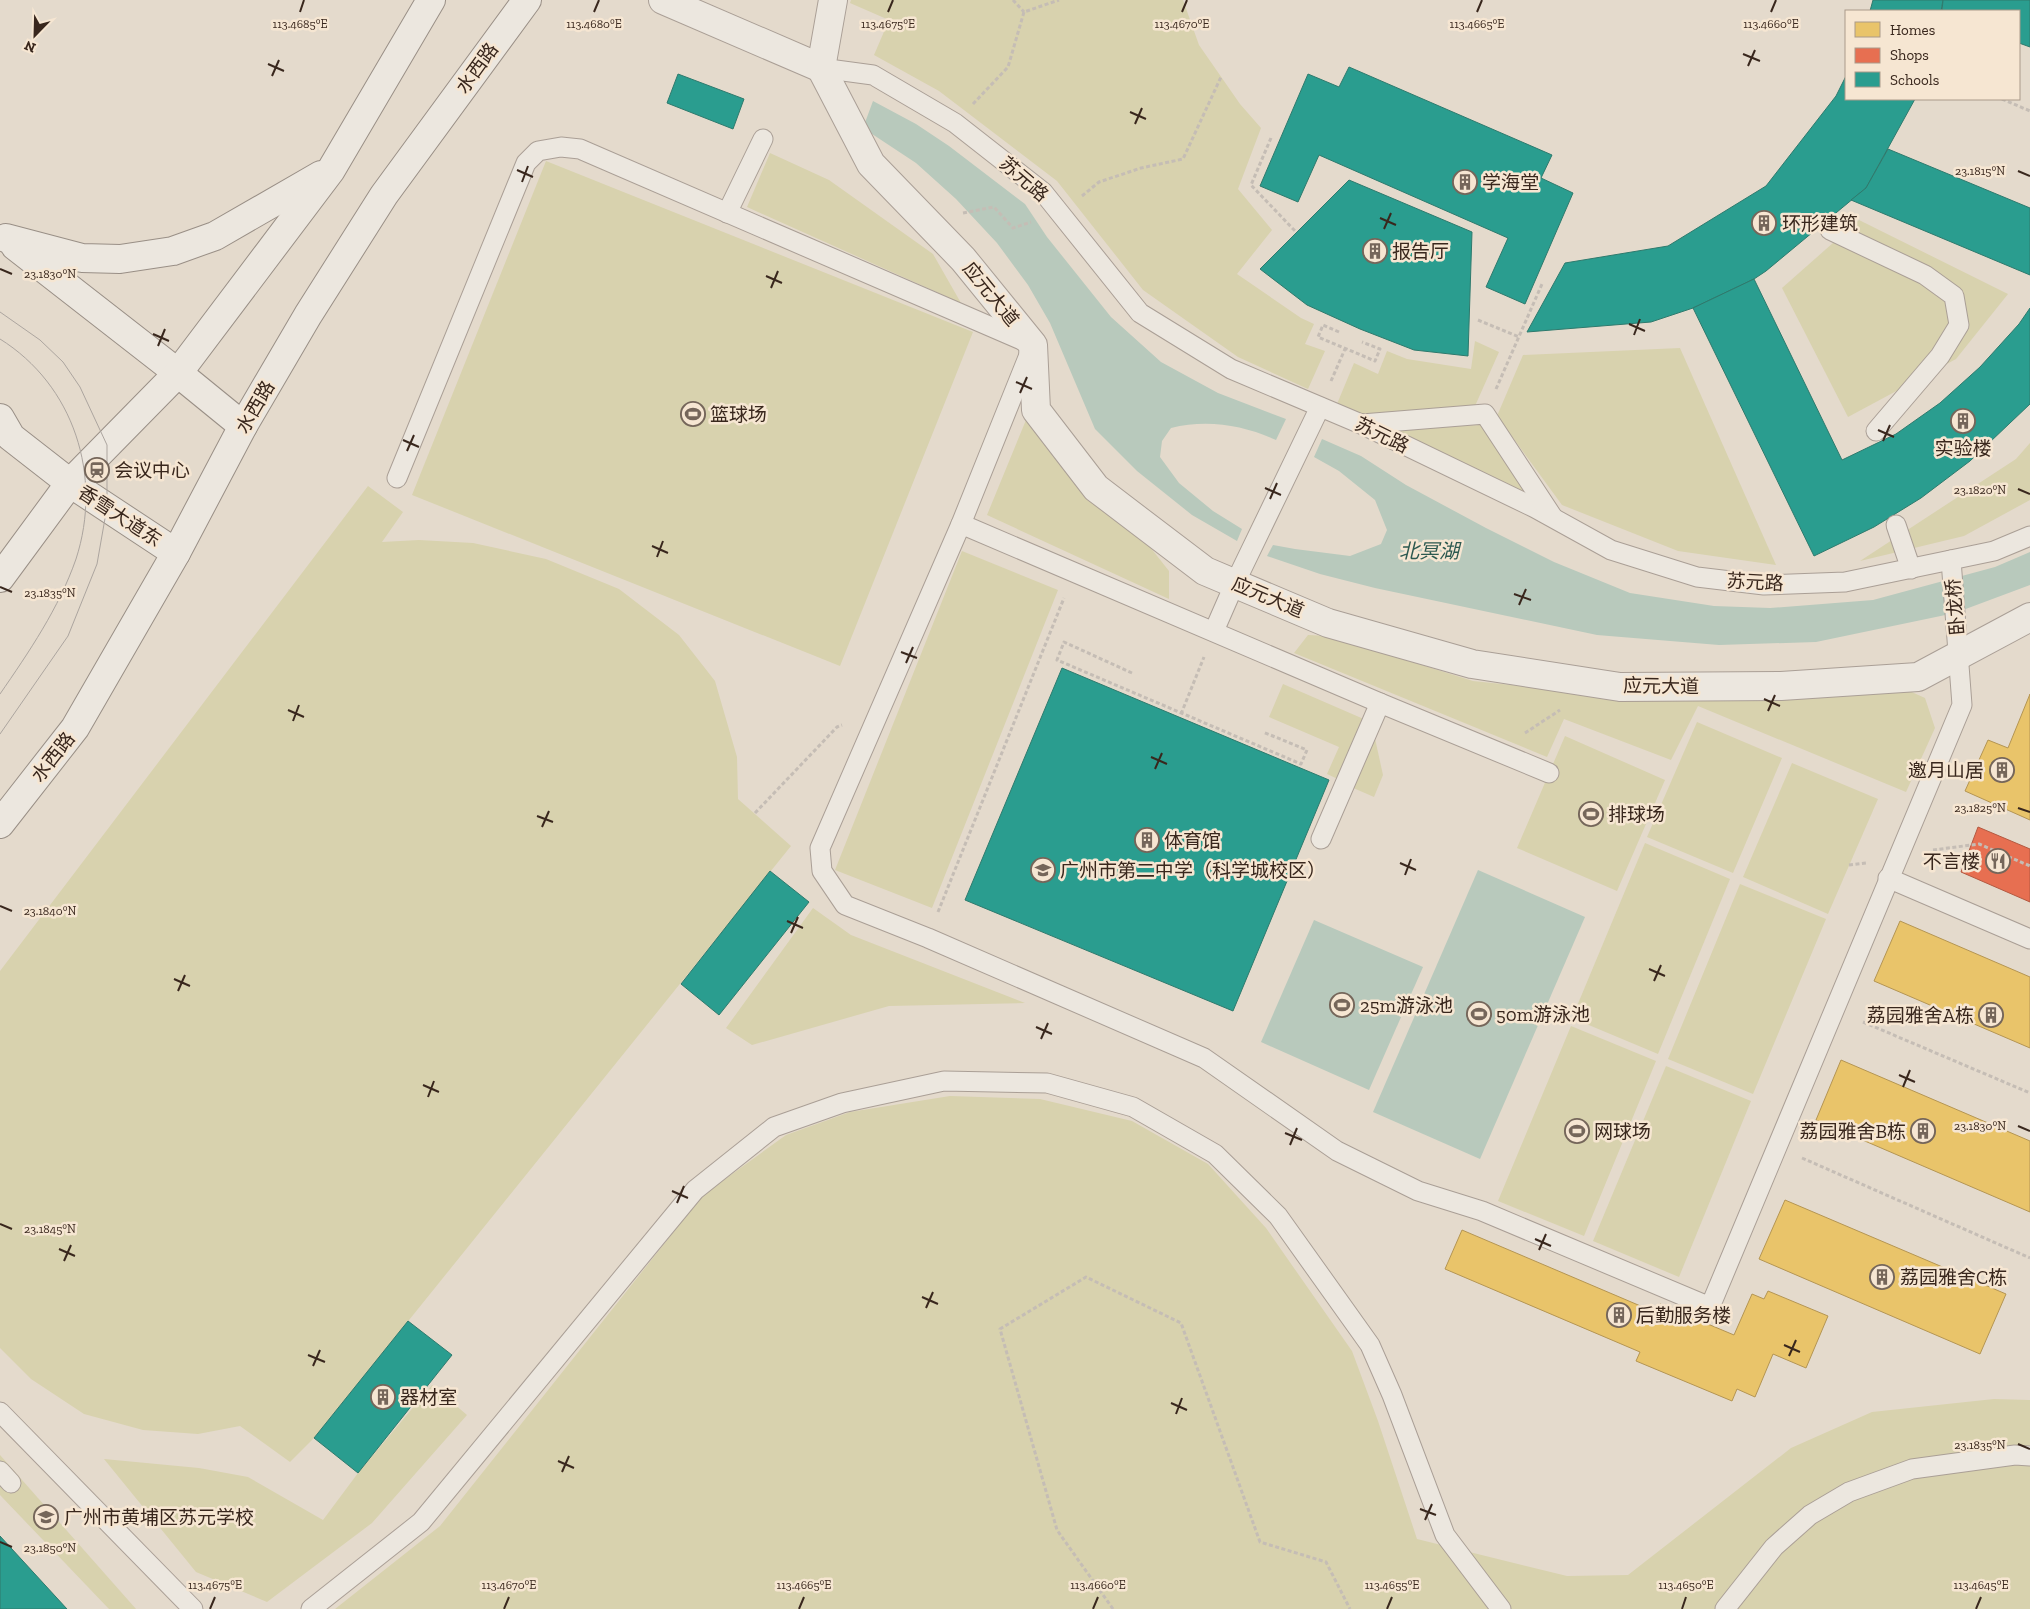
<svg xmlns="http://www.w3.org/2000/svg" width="2030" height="1609" font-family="'Zilla Slab','Noto Sans SC',serif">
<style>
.green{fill:#d8d2ae}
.water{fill:#b8c9bc}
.homes{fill:#e9c46a;stroke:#b49553}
.shops{fill:#e76f51;stroke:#b35941}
.schools{fill:#2a9d8f;stroke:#2e7a6d}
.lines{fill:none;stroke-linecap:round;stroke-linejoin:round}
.lane-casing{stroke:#aa9f96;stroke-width:21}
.street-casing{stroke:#aa9f96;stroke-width:30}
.secondary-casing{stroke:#998f86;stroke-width:30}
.path{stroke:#c5bdb5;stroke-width:3;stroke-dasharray:4 2.5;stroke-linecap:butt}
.lane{stroke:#ece7df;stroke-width:19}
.street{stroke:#ece7df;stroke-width:28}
.secondary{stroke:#ece7df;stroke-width:28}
.tram{stroke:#aca59f;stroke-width:1}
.ticks{fill:none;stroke:#39271d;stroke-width:2}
.labels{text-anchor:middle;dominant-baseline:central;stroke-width:5;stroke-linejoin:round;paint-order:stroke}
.street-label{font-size:19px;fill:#39271d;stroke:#f6e6d2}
.poi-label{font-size:19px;fill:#39271d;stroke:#f6e6d2;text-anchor:start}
.water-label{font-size:20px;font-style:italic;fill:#2c5950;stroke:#f6e6d2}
.ticks-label{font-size:12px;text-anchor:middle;fill:#39271d;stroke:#f6e6d2;stroke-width:5;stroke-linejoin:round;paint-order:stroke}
</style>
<rect width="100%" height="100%" fill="#e4dacc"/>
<g class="green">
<polygon points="851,0 1183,0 1199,45 1240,104 1261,128 1238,189 1272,230 1237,274 1301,318 1314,324 1305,344 1325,351 1308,389 1238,357 1143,290 1057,181 939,91 874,55 889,20 850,3"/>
<polygon points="770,153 829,180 933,254 961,303 747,207"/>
<polygon points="546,161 973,332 840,666 412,495"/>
<polygon points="1859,220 2008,294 1956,359 1848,417 1782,288"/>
<polygon points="1475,341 1499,352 1475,406 1361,414 1337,404 1354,363 1378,374 1387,351 1407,359 1471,369"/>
<polygon points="1680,348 1776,565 1678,551 1562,505 1497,416 1523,355"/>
<polygon points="1026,420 1079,479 1150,547 1169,571 1169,599 987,515"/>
<polygon points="1481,425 1531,500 1383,429"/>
<polygon points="2030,443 2030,500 1964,536 1860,561 2016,459"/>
<polygon points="368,486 403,512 382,542 419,540 473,543 546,559 619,589 679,635 715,681 737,757 738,799 791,846 314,1438 290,1462 240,1426 198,1434 143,1430 84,1414 31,1379 0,1348 0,971"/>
<polygon points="962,551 1058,590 932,908 835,870"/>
<polygon points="1308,635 1329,636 1473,681 1645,699 1905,689 1925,698 1935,728 1906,792 1698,706 1671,760 1564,719 1547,757 1294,653"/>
<polygon points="1283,684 1366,720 1340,780 1327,774 1339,747 1269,717"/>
<polygon points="1697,722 1782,758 1733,873 1647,837"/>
<polygon points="1374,734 1383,775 1374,797 1351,787"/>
<polygon points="1565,736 1665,780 1617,891 1517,848"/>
<polygon points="1792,763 1878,799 1828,914 1743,877"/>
<polygon points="1645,843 1730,879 1658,1054 1572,1018"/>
<polygon points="1740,884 1826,919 1753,1094 1668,1059"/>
<polygon points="813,908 851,935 1025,1003 889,1006 752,1045 726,1028"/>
<polygon points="1571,1026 1656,1061 1584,1236 1498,1201"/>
<polygon points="1666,1066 1751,1101 1679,1277 1593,1241"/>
<polygon points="950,1096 1040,1099 1132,1121 1208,1164 1266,1228 1352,1351 1378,1421 1417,1539 1567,1576 1628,1575 1791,1448 1872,1412 1994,1399 2030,1400 2030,1609 335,1609 440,1526 703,1195 786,1135 850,1112"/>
<polygon points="432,1385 467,1415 372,1523 267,1602 196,1572 104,1459 199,1468 248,1477 323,1520 358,1473"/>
<polygon points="0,1455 136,1609 109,1609 0,1495"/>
</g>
<g class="water">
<path d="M873 101 916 124 949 146 1025 204 1047 237 1111 317 1161 362 1218 393 1286 419 1276 440C1243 425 1207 419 1171 428L1162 441 1160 457 1179 483 1213 511 1242 529 1237 541 1192 515 1137 471 1095 429 1050 323 1028 285 997 243 956 199 916 163 863 128Z"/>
<polygon points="1322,439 1361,456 1406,485 1486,528 1554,562 1630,593 1714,606 1770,608 1873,600 1995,567 2030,552 2030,585 1955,613 1816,642 1719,645 1597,635 1375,588 1320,574 1267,556 1273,545 1295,549 1350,556 1381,544 1387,530 1375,500 1339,471 1314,457"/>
<polygon points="1478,870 1585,917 1480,1159 1373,1112"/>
<polygon points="1314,920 1423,967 1369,1090 1261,1042"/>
</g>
<g class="homes">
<polygon points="2030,694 2030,820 1965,791 1988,740 2008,748"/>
<polygon points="1900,921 2030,977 2030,1048 1874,981"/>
<polygon points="1841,1060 2030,1141 2030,1212 1816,1120"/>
<polygon points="1785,1200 2006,1294 1980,1354 1759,1259"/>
<polygon points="1462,1230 1657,1313 1660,1304 1734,1335 1752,1294 1764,1299 1768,1291 1828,1316 1806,1368 1773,1354 1755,1397 1737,1389 1732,1401 1636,1361 1640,1352 1445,1269"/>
</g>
<polygon class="shops" points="1978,827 2030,849 2030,902 1961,872"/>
<g class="schools">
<polygon points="1873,0 1943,0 1941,11 1870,11"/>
<polygon points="1943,0 2030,0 2030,47 2019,43 2019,11 1942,11"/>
<polygon points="1349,67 1552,155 1541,178 1573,193 1525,304 1486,287 1508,238 1319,155 1298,202 1260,186 1308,74 1339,87"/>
<polygon points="678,74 744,99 733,129 667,103"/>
<polygon points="1846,76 1846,99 1915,99 1866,188 1766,271 1754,279 1693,308 1651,322 1527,332 1565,263 1668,246 1766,186 1836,96"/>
<polygon points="1888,149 2030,208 2030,275 1851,200 1866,188"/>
<polygon points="1349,180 1472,232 1468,356 1414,350 1360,329 1307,305 1260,269"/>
<polygon points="1754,279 1842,460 1896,434 1940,403 1980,367 2019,324 2030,308 2030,404 1970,461 1921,498 1874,527 1814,556 1693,308"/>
<polygon points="1062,668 1329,780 1233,1011 965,900"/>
<polygon points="770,871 809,902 719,1015 681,984"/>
<polygon points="408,1321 452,1355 358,1473 314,1438"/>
<polygon points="0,1536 67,1609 0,1609"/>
</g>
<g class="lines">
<defs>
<g id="lane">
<polyline points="821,68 873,75 955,123 1043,192 1140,313 1231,369 1361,424 1535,508 1611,550 1697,577 1764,585 1845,582 1994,551 2030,536"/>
<polyline points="727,213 763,139"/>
<polyline points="1830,230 1925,275 1954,296 1959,325 1940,356 1876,431"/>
<polyline points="1362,424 1485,414 1552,516"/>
<polyline points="397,478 526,163 538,151 561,147 580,149 1033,345 961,524 820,848 822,871 845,905 928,938 1204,1058 1337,1151 1418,1191 1482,1211 1710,1307 1962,705 1951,560"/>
<polyline points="961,524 1380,703 1549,773"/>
<polyline points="1896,525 1911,569"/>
<polyline points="1214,631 1235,583 1320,407"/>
<polyline points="1321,839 1380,703"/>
<polyline points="1888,878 2030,939"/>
<polyline points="0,1412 193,1609"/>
<polyline points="0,1471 11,1483"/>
<polyline points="311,1609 421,1522 695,1190 774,1127 842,1103 944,1081 1047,1083 1133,1107 1215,1154 1278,1216 1370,1345 1392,1395 1445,1535 1501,1609"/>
<polyline points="1725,1609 1774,1547 1810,1515 1849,1492 1912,1469 2015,1455 2030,1456"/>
</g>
<g id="street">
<polyline points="663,0 821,68"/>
<polyline points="833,0 821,68 871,164 963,259 1033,345 1036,410 1096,488 1205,571 1328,623 1472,664 1620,687 1781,686 1918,677 2030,617"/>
</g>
<g id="secondary">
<polyline points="6,238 82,258 120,259 173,251 215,236 321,175"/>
<polyline points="15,246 178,373 243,426"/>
<polyline points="0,418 11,437 70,483 176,553"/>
<polyline points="0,578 70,483 178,373 331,170 431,0"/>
<polyline points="0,824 75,728 176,553 243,426 308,315 384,195 527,0"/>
</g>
</defs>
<use href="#lane" class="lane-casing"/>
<use href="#street" class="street-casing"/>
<use href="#secondary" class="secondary-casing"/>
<g class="path">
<polyline points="1013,0 1024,12"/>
<polyline points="2002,99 2030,111"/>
<polyline points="973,104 1008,67 1024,12 1059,0"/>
<polyline points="1271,138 1251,185 1296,232"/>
<polyline points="1082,196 1099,182 1141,168 1183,159 1221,77"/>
<polyline points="963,213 994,207 1013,228 1031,222"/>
<polyline points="1478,320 1519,337"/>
<polyline points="1339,332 1323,325 1318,337 1375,361 1380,349 1362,342"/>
<polyline points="1331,381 1345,349"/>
<polyline points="1496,389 1542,284"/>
<polyline points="1132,673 1064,642 1057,660 1301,764 1307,750 1263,732"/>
<polyline points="1181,714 1204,657"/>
<polyline points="1525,733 1560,710"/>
<polyline points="755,813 837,727 842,725"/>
<polyline points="1933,850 1979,844 2030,866"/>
<polyline points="1849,865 1866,863"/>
<polyline points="938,912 1064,598"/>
<polyline points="1863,1022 2030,1093"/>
<polyline points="1802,1158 2030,1258"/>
<polyline points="1113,1609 1057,1530 1000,1329 1086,1277 1181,1323 1260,1542 1326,1562 1350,1609"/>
</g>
<use href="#lane" class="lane"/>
<use href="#street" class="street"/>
<use href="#secondary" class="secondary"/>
<g class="tram">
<polyline points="0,312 40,340 63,362 80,387 107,445 107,507 97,564 68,636 0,734"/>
<path d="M0 339C74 385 103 476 76 559 59 608 29 652 0 694"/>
</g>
</g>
<path class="ticks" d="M300 12 304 0M594 12 599 0M888 12 893 0M1182 12 1187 0M1477 12 1482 0M1771 12 1776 0M1743 54 1760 61M268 64 284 71M1748 66 1755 50M272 76 279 60M1130 112 1146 119M1135 124 1142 108M517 170 533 177M2018 171 2030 176M522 182 528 166M1380 218 1396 225M1384 229 1391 213M0 269 12 274M766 276 782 283M771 288 778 271M1629 324 1645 331M153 334 169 341M1634 335 1640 319M158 346 165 329M1016 382 1032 389M1020 393 1027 377M1878 430 1894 437M403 440 419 447M1883 441 1890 425M407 451 414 435M1265 488 1281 495M2018 489 2030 494M1270 499 1277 483M652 546 668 553M657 557 663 541M0 587 12 592M1514 594 1531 600M1519 605 1526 589M901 652 917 658M906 663 913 647M1764 699 1780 706M288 710 304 717M1768 711 1775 695M293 721 299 705M1151 757 1167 764M1155 769 1162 753M2018 808 2030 812M537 816 553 822M542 827 549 811M1400 863 1416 870M1405 875 1411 859M0 906 12 911M787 921 803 928M791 933 798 917M1649 969 1665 976M174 979 190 986M1654 981 1661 965M178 991 185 975M1036 1027 1052 1034M1041 1039 1048 1023M1899 1075 1915 1082M423 1085 439 1092M1903 1087 1910 1070M428 1097 434 1081M2018 1126 2030 1131M1285 1133 1302 1140M1290 1145 1297 1128M672 1191 688 1198M677 1203 684 1186M0 1224 12 1229M1535 1239 1551 1246M59 1249 75 1256M1539 1250 1546 1234M64 1261 71 1245M922 1297 938 1304M926 1308 933 1292M1784 1345 1800 1352M308 1355 325 1362M1789 1356 1796 1340M313 1366 320 1350M1171 1403 1187 1410M1176 1414 1182 1398M2018 1444 2030 1449M558 1461 574 1468M562 1472 569 1456M1420 1509 1436 1515M1425 1520 1432 1504M0 1542 12 1547M210 1609 215 1597M504 1609 509 1597M799 1609 804 1597M1093 1609 1098 1597M1387 1609 1392 1597M1682 1609 1686 1597M1976 1609 1981 1597"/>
<defs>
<symbol id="building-ring" viewBox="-11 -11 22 22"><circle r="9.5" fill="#f6e6d2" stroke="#75665a" stroke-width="1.5"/><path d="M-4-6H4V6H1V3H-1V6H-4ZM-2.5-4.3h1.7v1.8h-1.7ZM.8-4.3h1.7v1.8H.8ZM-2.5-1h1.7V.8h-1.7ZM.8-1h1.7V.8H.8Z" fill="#75665a"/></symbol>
<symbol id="stadium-ring" viewBox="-11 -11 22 22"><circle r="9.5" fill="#f6e6d2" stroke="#75665a" stroke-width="1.5"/><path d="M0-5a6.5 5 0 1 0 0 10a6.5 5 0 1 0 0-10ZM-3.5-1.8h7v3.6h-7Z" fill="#75665a"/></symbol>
<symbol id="station-ring" viewBox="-11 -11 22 22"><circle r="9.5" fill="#f6e6d2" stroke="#75665a" stroke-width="1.5"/><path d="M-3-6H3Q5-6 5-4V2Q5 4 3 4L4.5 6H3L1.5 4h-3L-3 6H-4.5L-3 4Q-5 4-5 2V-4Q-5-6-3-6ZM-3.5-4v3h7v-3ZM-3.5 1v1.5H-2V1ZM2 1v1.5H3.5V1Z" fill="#75665a"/></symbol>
<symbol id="restaurant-ring" viewBox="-11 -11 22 22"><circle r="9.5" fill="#f6e6d2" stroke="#75665a" stroke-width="1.5"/><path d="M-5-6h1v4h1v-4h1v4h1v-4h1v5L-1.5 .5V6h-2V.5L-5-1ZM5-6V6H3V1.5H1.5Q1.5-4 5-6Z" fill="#75665a"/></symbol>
<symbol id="school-ring" viewBox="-11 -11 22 22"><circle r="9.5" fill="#f6e6d2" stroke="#75665a" stroke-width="1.5"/><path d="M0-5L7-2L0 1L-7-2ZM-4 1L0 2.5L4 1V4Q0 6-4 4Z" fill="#75665a"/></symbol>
</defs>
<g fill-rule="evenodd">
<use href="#building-ring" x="1451" y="168" width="28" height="28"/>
<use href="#building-ring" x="1750" y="209" width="28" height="28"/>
<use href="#building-ring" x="1361" y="237" width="28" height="28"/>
<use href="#stadium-ring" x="679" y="400" width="28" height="28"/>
<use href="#building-ring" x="1949" y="407" width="28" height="28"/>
<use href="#station-ring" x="83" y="456" width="28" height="28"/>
<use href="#building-ring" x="1988" y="756" width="28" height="28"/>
<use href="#stadium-ring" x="1577" y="800" width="28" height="28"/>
<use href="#building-ring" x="1133" y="826" width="28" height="28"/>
<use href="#restaurant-ring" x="1984" y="847" width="28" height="28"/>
<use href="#school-ring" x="1029" y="856" width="28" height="28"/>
<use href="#stadium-ring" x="1328" y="991" width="28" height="28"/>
<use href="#stadium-ring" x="1465" y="1000" width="28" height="28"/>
<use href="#building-ring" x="1977" y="1001" width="28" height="28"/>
<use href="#stadium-ring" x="1563" y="1117" width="28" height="28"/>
<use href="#building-ring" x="1909" y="1117" width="28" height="28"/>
<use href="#building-ring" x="1868" y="1263" width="28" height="28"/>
<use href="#building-ring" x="1605" y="1301" width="28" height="28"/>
<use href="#building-ring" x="369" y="1383" width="28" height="28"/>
<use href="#school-ring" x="32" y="1503" width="28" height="28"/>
</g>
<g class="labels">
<g class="street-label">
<text transform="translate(477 68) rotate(-54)">水西路</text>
<text transform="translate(1024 179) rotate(41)">苏元路</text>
<text transform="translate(991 294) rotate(51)">应元大道</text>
<text transform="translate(255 407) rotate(-60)">水西路</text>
<text transform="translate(1382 435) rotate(26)">苏元路</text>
<text transform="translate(120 516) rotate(33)">香雪大道东</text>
<text transform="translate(1755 582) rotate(3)">苏元路</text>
<text transform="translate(1268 597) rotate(23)">应元大道</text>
<text transform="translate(1955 607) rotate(-95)">卧龙桥</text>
<text transform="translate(1661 686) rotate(1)">应元大道</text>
<text transform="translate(53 757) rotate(-52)">水西路</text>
</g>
<g class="poi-label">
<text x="1482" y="182">学海堂</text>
<text x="1782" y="223">环形建筑</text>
<text x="1392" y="251">报告厅</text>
<text x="710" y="414">篮球场</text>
<text x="1963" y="448" text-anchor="middle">实验楼</text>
<text x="114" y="470">会议中心</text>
<text x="1984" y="770" text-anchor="end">邀月山居</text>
<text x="1608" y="814">排球场</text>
<text x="1164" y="840">体育馆</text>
<text x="1980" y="861" text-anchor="end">不言楼</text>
<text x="1060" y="870">广州市第二中学（科学城校区）</text>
<text x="1360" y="1005">25m游泳池</text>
<text x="1496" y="1014">50m游泳池</text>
<text x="1974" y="1015" text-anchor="end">荔园雅舍A栋</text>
<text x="1594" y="1131">网球场</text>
<text x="1906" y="1131" text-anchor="end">荔园雅舍B栋</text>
<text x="1900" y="1277">荔园雅舍C栋</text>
<text x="1636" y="1315">后勤服务楼</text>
<text x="400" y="1397">器材室</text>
<text x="64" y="1517">广州市黄埔区苏元学校</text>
</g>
<g class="water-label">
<text x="1429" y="551">北冥湖</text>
</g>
</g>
<g class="ticks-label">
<text x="300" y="28">113.4685°E</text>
<text x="594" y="28">113.4680°E</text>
<text x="888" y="28">113.4675°E</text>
<text x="1182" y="28">113.4670°E</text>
<text x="1477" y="28">113.4665°E</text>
<text x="1771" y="28">113.4660°E</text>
<text x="1980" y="175">23.1815°N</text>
<text x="50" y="278">23.1830°N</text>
<text x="1980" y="494">23.1820°N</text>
<text x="50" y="597">23.1835°N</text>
<text x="1980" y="812">23.1825°N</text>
<text x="50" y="915">23.1840°N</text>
<text x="1980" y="1130">23.1830°N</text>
<text x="50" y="1233">23.1845°N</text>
<text x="1980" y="1449">23.1835°N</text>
<text x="50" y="1552">23.1850°N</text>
<text x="215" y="1589">113.4675°E</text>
<text x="509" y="1589">113.4670°E</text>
<text x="804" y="1589">113.4665°E</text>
<text x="1098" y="1589">113.4660°E</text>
<text x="1392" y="1589">113.4655°E</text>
<text x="1686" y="1589">113.4650°E</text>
<text x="1981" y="1589">113.4645°E</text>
</g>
<rect x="1845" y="10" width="175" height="90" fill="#f6e6d2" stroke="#aa9a8a"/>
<rect x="1855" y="22" width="25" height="15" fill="#e9c46a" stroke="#aa9a8a"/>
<text x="1890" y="35" font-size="15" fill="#39271d">Homes</text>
<rect x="1855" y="48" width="25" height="15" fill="#e76f51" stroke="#aa9a8a"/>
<text x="1890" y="60" font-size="15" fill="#39271d">Shops</text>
<rect x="1855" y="72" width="25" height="15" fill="#2a9d8f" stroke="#aa9a8a"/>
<text x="1890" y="85" font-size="15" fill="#39271d">Schools</text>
<g transform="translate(35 35) rotate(203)" stroke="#f6e6d2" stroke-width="4" paint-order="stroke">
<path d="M0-4L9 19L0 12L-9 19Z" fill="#39271d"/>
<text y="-8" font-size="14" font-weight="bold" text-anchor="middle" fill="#39271d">N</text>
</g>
</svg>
